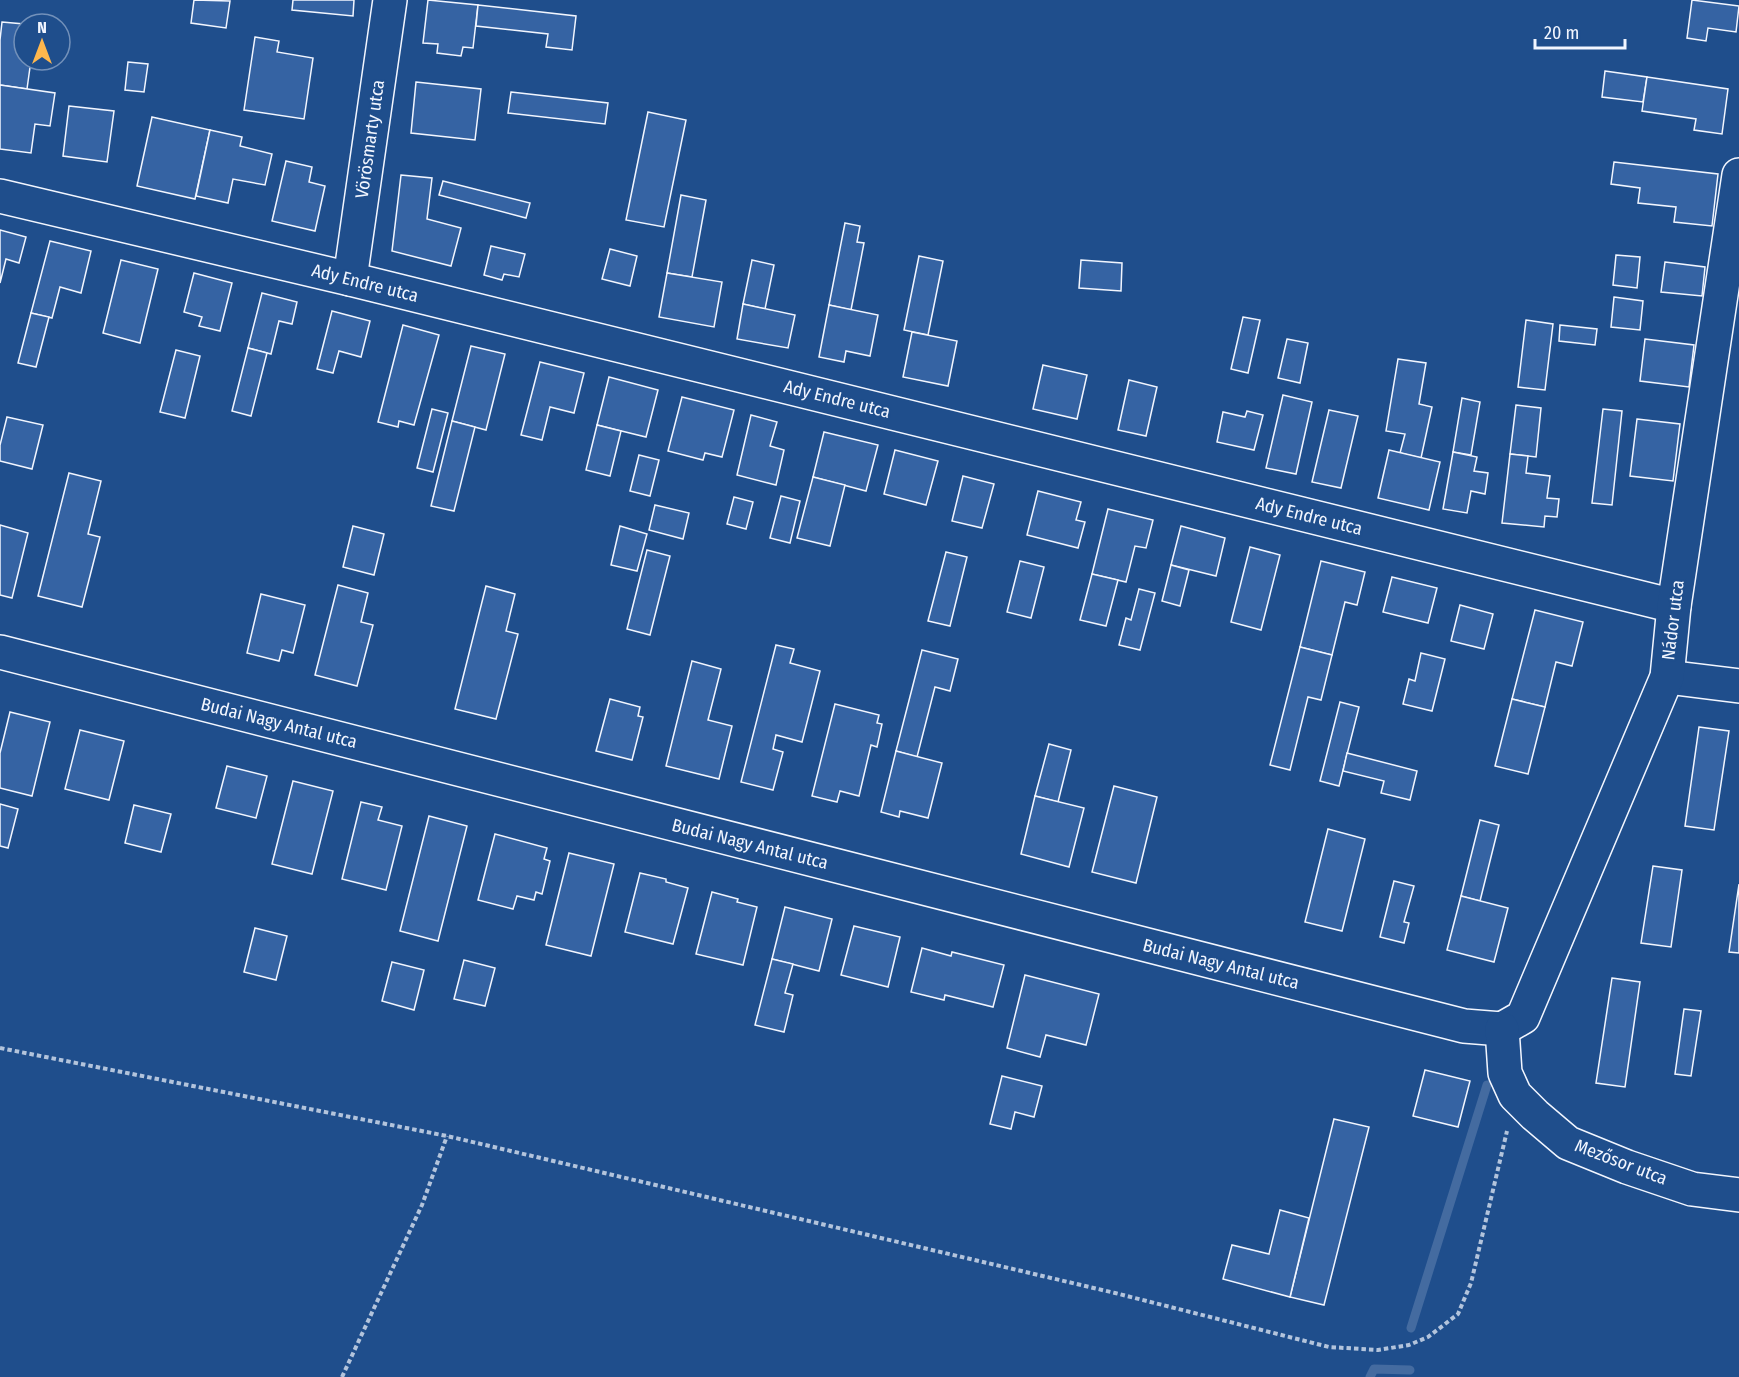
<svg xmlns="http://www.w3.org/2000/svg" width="1739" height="1377" font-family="'Fira Sans Condensed',sans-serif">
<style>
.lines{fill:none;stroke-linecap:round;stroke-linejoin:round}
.stream{stroke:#446ba0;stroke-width:9}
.building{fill:#3563a3;stroke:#f2f6ff;stroke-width:1.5}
.minor-casing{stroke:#f2f6ff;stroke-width:36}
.path{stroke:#b3c4dc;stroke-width:4;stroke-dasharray:4.5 3;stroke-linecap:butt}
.minor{stroke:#1f4e8c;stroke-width:33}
.labels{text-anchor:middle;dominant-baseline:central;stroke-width:4.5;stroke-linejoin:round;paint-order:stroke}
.street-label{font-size:18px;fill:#f2f6ff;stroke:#1f4e8c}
</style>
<rect width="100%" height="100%" fill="#1f4e8c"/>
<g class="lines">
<g class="stream">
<polyline points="1411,1328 1487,1085"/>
<polyline points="1370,1377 1374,1369 1410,1370"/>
</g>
</g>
<g class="building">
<polygon points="194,0 230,1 226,28 191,23"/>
<polygon points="293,0 354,0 353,16 292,10"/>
<polygon points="428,0 478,5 473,48 463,47 461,56 437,53 438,44 423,43"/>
<polygon points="1692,0 1739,6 1736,32 1708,28 1706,41 1687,38"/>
<polygon points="478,5 576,16 572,50 546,47 548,34 476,26"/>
<polygon points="2,22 24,24 24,60 31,60 27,89 0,85 0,40"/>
<polygon points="255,37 279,41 277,52 313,58 304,119 244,110"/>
<polygon points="128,62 148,64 144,92 125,90"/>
<polygon points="1605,71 1647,77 1643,102 1602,97"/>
<polygon points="1647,77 1728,89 1722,134 1694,130 1696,119 1642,111"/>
<polygon points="416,82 481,89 475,140 411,133"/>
<polygon points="0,85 55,93 50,126 35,124 31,153 0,149"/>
<polygon points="511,92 608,103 605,124 508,113"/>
<polygon points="69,106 114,111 107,162 63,156"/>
<polygon points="648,112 686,120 664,227 626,220"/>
<polygon points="152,117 210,130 195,199 137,186"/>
<polygon points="210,130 242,137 240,146 272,154 265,185 233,179 228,203 196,196"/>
<polygon points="286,161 312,167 309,182 325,186 315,231 272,221"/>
<polygon points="1614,162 1718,174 1712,226 1674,222 1676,207 1638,203 1640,188 1611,184"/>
<polygon points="401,175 432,178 427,219 461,228 451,266 392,251"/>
<polygon points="443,181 530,203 526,218 439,195"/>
<polygon points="681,195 706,200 692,277 667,273"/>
<polygon points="845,223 860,226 857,242 864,243 851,310 829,305"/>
<polygon points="0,230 26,237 19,263 6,259 0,283"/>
<polygon points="50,241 91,251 81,293 60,287 52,318 31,313"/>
<polygon points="491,246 525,254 519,277 504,274 502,280 484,275"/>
<polygon points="610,249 637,256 630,286 602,279"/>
<polygon points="1616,255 1640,257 1637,288 1613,285"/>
<polygon points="919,256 943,261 928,335 904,330"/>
<polygon points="121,260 158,269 140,343 103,333"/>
<polygon points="752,260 774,265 765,309 743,304"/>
<polygon points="1081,260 1122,263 1121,291 1079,288"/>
<polygon points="1665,262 1705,267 1702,296 1661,292"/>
<polygon points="194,273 232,283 220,331 199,326 202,317 184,312"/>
<polygon points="667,273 722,282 714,327 659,317"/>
<polygon points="262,293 297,302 292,324 279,321 271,354 248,348"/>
<polygon points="1614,297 1643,301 1640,330 1611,327"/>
<polygon points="743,304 795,315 788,348 737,339"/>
<polygon points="829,305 878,315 870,356 846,351 844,362 819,357"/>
<polygon points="332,311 370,321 361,357 339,351 333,373 317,369"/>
<polygon points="31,313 49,317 36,367 18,363"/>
<polygon points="1243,317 1260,320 1248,373 1231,369"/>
<polygon points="1526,320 1553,324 1545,390 1518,387"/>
<polygon points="403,325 439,335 414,425 399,421 398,427 378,422"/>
<polygon points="1560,325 1597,329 1595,345 1559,341"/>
<polygon points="912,332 957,341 948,386 903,377"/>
<polygon points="1287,339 1308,343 1300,383 1278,378"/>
<polygon points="1645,339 1694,345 1689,387 1640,381"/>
<polygon points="471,346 505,354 486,430 452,421"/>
<polygon points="248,348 267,353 251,416 232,411"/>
<polygon points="176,350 200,356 185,418 160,412"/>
<polygon points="1398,359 1426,363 1419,404 1432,407 1421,458 1400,453 1405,434 1386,431"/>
<polygon points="540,362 584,373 574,413 550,407 542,440 521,435"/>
<polygon points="1043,365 1087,375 1077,419 1033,409"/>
<polygon points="609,377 658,390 646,437 597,425"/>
<polygon points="1129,380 1157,387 1146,436 1118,430"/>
<polygon points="1283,395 1312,402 1296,474 1266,468"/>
<polygon points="682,397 734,410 722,457 705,453 703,460 668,451"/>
<polygon points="1462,398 1480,402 1471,455 1453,452"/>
<polygon points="1516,405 1541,408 1536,457 1510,454"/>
<polygon points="432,409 448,413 433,472 417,468"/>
<polygon points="1603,409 1622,411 1612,505 1592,503"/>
<polygon points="1329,410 1358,416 1341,488 1312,482"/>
<polygon points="1247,411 1263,415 1254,450 1217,442 1223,412 1245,417"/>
<polygon points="751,415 777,422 770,446 784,450 776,485 737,475"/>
<polygon points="7,417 43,425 32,469 0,461 0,445"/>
<polygon points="1637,419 1680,424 1673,481 1630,476"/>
<polygon points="452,421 475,427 454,511 431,506"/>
<polygon points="597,425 621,431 610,476 586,470"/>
<polygon points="824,432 878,445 866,491 813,477"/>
<polygon points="895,450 938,461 926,505 884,494"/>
<polygon points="1389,450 1440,462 1429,510 1378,498"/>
<polygon points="1453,452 1477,457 1474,471 1488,473 1485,494 1471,491 1467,513 1443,509"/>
<polygon points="1510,454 1528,456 1526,473 1550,476 1547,498 1559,499 1557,517 1545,516 1544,527 1502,523"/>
<polygon points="639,455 659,460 650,496 630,491"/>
<polygon points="69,473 101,481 88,534 100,537 82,607 38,596"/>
<polygon points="963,476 994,484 982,528 952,521"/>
<polygon points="813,477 845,485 830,546 797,538"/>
<polygon points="1038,491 1081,502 1076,520 1085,522 1078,548 1027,535"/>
<polygon points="781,496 800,501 790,543 770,538"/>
<polygon points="734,497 753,502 746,529 727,524"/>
<polygon points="655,505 689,513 683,539 649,530"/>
<polygon points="1108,509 1153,520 1146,548 1135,546 1126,582 1092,574"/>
<polygon points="0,525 28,533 12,598 0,595"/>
<polygon points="353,526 384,534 374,575 343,567"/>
<polygon points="620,526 647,534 637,571 611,565"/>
<polygon points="1181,526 1225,538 1216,576 1171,565"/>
<polygon points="1250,547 1280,555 1261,630 1231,622"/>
<polygon points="647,550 670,556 650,635 627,629"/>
<polygon points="946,552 967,557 950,626 928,621"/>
<polygon points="1020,561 1044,567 1031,618 1007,612"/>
<polygon points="1321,561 1365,572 1357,605 1345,602 1332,655 1300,647"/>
<polygon points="1171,565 1189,570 1180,606 1162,601"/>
<polygon points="1092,574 1118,580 1106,626 1080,620"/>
<polygon points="1392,577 1437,588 1428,623 1383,612"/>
<polygon points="338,585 368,593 361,622 373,625 357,686 315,675"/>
<polygon points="486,586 515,594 506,631 518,634 496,719 455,709"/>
<polygon points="1139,589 1155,593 1140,650 1119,645 1126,618 1131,620"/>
<polygon points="261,594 305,605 293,653 282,650 279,661 247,653"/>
<polygon points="1460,605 1493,614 1484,649 1451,641"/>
<polygon points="1535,610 1583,622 1572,666 1556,662 1545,707 1512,699"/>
<polygon points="776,645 794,649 790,663 820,671 802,742 776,735 773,749 783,752 773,790 741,782"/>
<polygon points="1300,647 1332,655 1321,700 1308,697 1290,770 1270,765"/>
<polygon points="922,650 958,659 950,691 935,687 917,757 896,751"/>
<polygon points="1421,653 1445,659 1432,711 1403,704 1409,679 1415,681"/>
<polygon points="692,661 721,669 708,720 732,726 719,779 666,766"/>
<polygon points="610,699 640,707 638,716 643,717 632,760 596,751"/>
<polygon points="1512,699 1545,707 1528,774 1495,766"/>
<polygon points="1340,702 1359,707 1339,786 1320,781"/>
<polygon points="835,704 879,715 877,723 882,724 877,747 871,745 859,796 840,791 837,802 812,796"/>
<polygon points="10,712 50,722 32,796 0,788 0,753"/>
<polygon points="1699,727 1729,731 1714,830 1685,826"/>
<polygon points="80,730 124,741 109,800 65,789"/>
<polygon points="1049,744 1071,750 1058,802 1035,796"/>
<polygon points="896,751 942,763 928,818 900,811 899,817 881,812"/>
<polygon points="1347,753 1417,771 1410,800 1381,793 1384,781 1343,771"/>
<polygon points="227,766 267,776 256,818 216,808"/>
<polygon points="293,781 333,791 312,874 272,864"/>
<polygon points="1114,786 1157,797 1136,883 1092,872"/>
<polygon points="1035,796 1084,808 1069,867 1021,854"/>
<polygon points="361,802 382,807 378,820 402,826 386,890 342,879"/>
<polygon points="0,804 18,809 8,848 0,846"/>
<polygon points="134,805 171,814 161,852 125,843"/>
<polygon points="429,816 467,826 438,941 400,931"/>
<polygon points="1480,820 1499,825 1480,901 1461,896"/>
<polygon points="1328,829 1365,839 1342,931 1305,922"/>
<polygon points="495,834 547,848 544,859 550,861 542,894 536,892 534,900 517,896 513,909 478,900"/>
<polygon points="569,853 614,864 591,956 546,945"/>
<polygon points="1653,866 1682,870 1671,947 1641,943"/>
<polygon points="640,873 666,879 666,882 688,888 673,944 625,932"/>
<polygon points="1394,881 1414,886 1404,922 1409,923 1404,943 1380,937"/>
<polygon points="1739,884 1739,953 1729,952"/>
<polygon points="712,892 738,899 737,902 757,907 743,965 696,954"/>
<polygon points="1461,896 1508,908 1494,962 1447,950"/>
<polygon points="785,907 832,919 819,971 772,959"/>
<polygon points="854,926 900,937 888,987 841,975"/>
<polygon points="255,928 287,936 276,980 244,972"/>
<polygon points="922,948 951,956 952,952 1004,965 993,1007 945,995 944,1000 911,992"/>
<polygon points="772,959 793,964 785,993 793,995 784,1032 755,1025"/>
<polygon points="464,960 495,968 485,1006 454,999"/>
<polygon points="392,962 424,970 414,1010 382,1001"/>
<polygon points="1025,975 1099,994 1086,1045 1046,1035 1040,1057 1007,1048"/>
<polygon points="1612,978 1640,982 1625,1087 1596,1083"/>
<polygon points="1684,1009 1701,1011 1691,1076 1675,1074"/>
<polygon points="1425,1070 1470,1081 1458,1127 1413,1116"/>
<polygon points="1002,1076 1042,1086 1034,1117 1015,1112 1011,1129 990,1124"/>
<polygon points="1334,1119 1369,1127 1324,1305 1290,1297"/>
<polygon points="1280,1210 1309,1218 1290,1297 1223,1279 1232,1245 1269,1254"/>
</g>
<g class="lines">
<defs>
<g id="minor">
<polyline points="0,196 350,279 1674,606"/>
<polyline points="350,279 390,0"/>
<polyline points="0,652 1464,1026 1502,1029"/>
<polyline points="1667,677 1739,686"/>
<polyline points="1502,1029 1523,1017 1667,677 1674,606 1739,175"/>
<polyline points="1502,1029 1505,1073 1515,1095 1535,1115 1568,1143 1627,1167 1692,1189 1739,1195"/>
</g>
</defs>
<use href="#minor" class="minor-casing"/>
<g class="path">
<polyline points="0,1048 447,1136 1115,1293 1329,1347 1378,1350 1409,1345 1428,1337 1458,1314 1471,1283 1507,1131"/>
<polyline points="342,1377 422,1205 447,1136"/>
</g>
<use href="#minor" class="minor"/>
</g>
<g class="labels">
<g class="street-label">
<text transform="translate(370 139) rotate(-82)">Vörösmarty utca</text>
<text transform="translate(365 283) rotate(14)">Ady Endre utca</text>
<text transform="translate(837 399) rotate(14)">Ady Endre utca</text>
<text transform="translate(1309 516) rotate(14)">Ady Endre utca</text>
<text transform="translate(1673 620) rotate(-83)">Nádor utca</text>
<text transform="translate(279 723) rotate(14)">Budai Nagy Antal utca</text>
<text transform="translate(750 844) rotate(14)">Budai Nagy Antal utca</text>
<text transform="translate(1221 964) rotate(14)">Budai Nagy Antal utca</text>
<text transform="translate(1621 1162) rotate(21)">Mezősor utca</text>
</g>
</g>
<g transform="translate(42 42)"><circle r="28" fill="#1f4e8c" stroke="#7391ba" stroke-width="1.5"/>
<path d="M0-4.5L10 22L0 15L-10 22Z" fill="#ffb74d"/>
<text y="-9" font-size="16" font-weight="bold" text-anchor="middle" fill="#f2f6ff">N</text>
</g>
<path d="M1535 39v9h90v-9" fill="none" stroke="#f2f6ff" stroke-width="3"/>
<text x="1544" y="39" font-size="18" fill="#f2f6ff" stroke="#1f4e8c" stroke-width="4.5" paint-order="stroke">20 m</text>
</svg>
